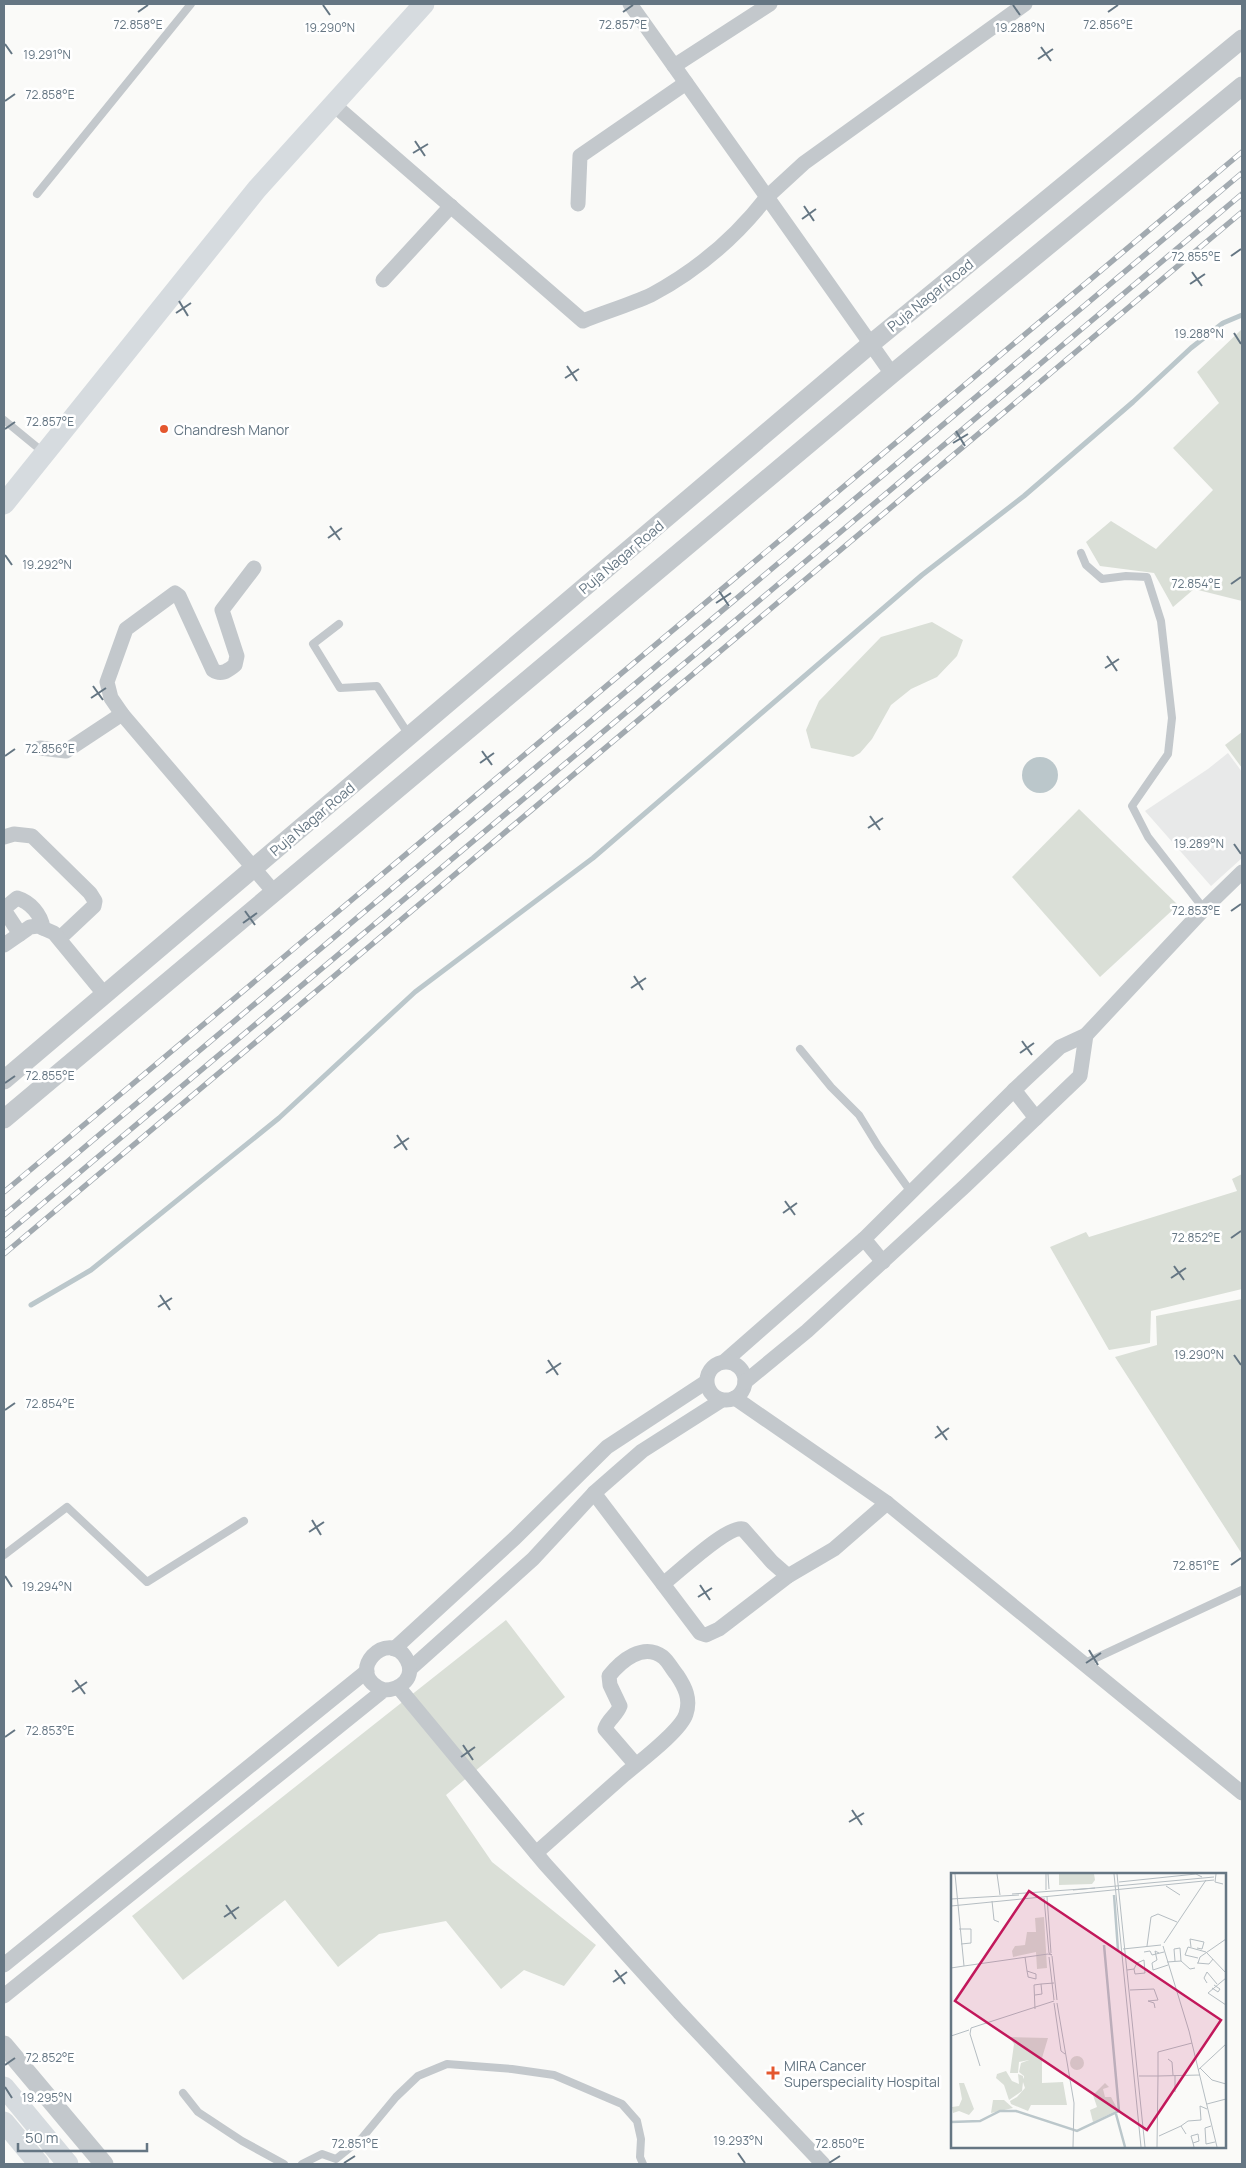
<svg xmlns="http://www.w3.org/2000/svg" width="1246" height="2168" font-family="Manrope,sans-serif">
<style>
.built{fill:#e8e9e9}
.green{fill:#dadfd7}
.water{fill:#bbc7cb}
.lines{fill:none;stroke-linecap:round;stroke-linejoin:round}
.stream{stroke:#bbc7cb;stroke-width:5}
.service{stroke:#c3c8cc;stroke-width:8}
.minor{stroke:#c3c8cc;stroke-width:15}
.tertiary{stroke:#c3c8cc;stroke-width:19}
.secondary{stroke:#d6dbdf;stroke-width:21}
.rail-casing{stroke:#a2aab0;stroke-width:5.5}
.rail{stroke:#fff;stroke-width:4;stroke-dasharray:11;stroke-linecap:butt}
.ticks{fill:none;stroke:#657683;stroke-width:2}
.poi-dot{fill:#e4572e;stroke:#fff;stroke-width:2}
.labels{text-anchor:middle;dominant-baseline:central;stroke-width:5;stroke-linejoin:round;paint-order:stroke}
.street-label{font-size:14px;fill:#657683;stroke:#fff}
.poi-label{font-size:14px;fill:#657683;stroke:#fff;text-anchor:start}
.inset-river{fill:none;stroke:#bbc7cb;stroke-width:2.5}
.inset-road{fill:none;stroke:#b5bdc2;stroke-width:1}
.view{fill:#c2185b;fill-opacity:0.15;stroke:#c2185b;stroke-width:2.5}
.inset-edge{fill:none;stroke:#657683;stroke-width:2.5}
.ticks-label{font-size:12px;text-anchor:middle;fill:#657683;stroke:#fff;stroke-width:5;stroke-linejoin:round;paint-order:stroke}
</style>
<rect width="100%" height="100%" fill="#fafaf8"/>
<polygon class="built" points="1228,753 1242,772 1242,858 1211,886 1145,811 1208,769"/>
<g class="green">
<polygon points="1242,329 1242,601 1194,589 1173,607 1154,573 1100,566 1086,542 1111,521 1156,549 1213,490 1173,448 1219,403 1197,372"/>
<polygon points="932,622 963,640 957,656 937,677 911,689 891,705 872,739 860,753 853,757 811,748 806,730 819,701 881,637"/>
<polygon points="1242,732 1242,768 1225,745"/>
<polygon points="1079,809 1178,905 1100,977 1012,877"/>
<polygon points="1242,1174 1242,1289 1151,1311 1150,1343 1109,1350 1050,1247 1086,1232 1089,1237 1237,1191 1232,1179"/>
<polygon points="1242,1299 1242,1554 1115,1357 1157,1345 1156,1316"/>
<polygon points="506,1620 565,1697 446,1795 492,1862 596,1945 564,1986 524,1970 501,1989 446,1921 379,1934 338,1967 285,1900 183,1980 132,1916"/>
</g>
<circle class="water" cx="1040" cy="775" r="18"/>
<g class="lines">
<polyline class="stream" points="31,1305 91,1270 279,1118 415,992 593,858 922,575 1024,496 1133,402 1191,348 1223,323 1242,315"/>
<g class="service">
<polyline points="37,194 191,4"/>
<polyline points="4,420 43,452"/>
<polyline points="1081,553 1086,565 1102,579 1126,576 1147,577 1161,621 1172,718 1168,754 1132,806 1148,837 1204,909"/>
<polyline points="339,624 313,644 340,688 377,686 409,735"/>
<polyline points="800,1049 831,1087 859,1115 878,1146 911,1192"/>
<polyline points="4,1555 67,1507 147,1582 244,1521"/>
<polyline points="1083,1664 1242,1590"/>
<polyline points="183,2093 198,2112 242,2141 284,2164"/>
<polyline points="302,2164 322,2154 336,2159 362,2138 396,2097 418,2076 447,2064 512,2069 554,2075 622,2104 637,2121 641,2139 640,2157 643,2164"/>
</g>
<g class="minor">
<polyline points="630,4 767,197 804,163 1025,4"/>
<polyline points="674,66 770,4"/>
<path d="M333 104 583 321C605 312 629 305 651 295 696 271 736 237 767 197L892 374"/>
<polyline points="578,204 580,156 686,83"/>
<polyline points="383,280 451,206"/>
<path d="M254 568 222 610 237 656 235 665C228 670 222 676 213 670L179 596 175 593 126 629 107 682 111 698 122 714 274 892"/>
<polyline points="40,748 66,751 122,714"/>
<polyline points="4,837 14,834 32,836 90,893 95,901 94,906 60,938"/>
<path d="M20 934 6 913V907L17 898C30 902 41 914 43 928"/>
<polyline points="4,945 30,927 38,926 54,933 105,995"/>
<polyline points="1014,1090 1036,1118"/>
<polyline points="864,1239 883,1262"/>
<polyline points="725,1361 864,1239 1014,1090 1060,1047 1086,1035 1204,909 1242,872"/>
<circle cx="726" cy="1381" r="19"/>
<polyline points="745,1382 807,1331 965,1186 1080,1076 1086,1035"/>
<polyline points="735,1398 887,1503 1242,1793"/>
<path d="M594 1493 663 1584C678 1573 727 1525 743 1529L772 1562 788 1576"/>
<polyline points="663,1584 700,1633 706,1635 719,1629 788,1576 834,1549 887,1503"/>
<polyline points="394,1649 515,1538 607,1447 706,1382"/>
<polyline points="410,1669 533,1559 594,1493 642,1451 722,1400"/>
<polyline points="399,1688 545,1864 679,2012 823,2164"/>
<path d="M536 1853C565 1827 595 1801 624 1775 639 1762 681 1731 686 1714 691 1699 685 1687 677 1675 672 1669 668 1661 663 1657 643 1642 621 1661 609 1676L610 1685 620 1706C617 1715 608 1719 605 1729L636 1765"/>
<polyline points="4,1965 367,1671"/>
<path d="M4 1996 384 1690C401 1690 416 1677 407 1660 389 1625 341 1674 384 1690"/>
</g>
<g class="tertiary">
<polyline points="4,1080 872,343 1242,39"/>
<polyline points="4,1119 892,374 1242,86"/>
<polyline points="4,2045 104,2164"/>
</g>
<g class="secondary">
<polyline points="4,504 257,189 424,4"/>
<polyline points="4,2087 68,2164"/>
<polyline points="4,2122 39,2164"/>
</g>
<defs>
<g id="rail">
<polyline points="4,1192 1242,152"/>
<polyline points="4,1215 1242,173"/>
<polyline points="4,1236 1242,194"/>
<polyline points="4,1254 1242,212"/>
</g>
</defs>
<use href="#rail" class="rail-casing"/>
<use href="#rail" class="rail"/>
</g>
<path class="ticks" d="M323 5 330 15M1013 5 1020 15M138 12 148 5M623 12 633 5M1108 12 1118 5M5 44 12 54M1041 47 1051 61M1038 59 1053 49M5 101 15 94M415 141 425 156M413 153 428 144M804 206 814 221M802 219 816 209M1231 256 1241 249M1192 272 1202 286M1190 284 1205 274M179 301 188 316M176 313 191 303M1234 333 1241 344M567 366 577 381M565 378 579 369M5 429 15 422M956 431 965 446M953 443 968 434M330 526 340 540M328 538 342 528M5 555 12 565M1231 584 1241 577M719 591 729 606M716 603 731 593M1107 656 1117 671M1105 668 1119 659M93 686 103 700M91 698 106 688M482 751 492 765M5 756 15 749M480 763 494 753M870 816 880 830M868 828 883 818M1234 844 1241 854M245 911 255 925M1231 911 1241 904M243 923 257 913M634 976 643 990M631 988 646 978M1022 1041 1032 1055M1020 1053 1034 1043M5 1083 15 1076M397 1135 407 1150M394 1148 409 1138M785 1201 795 1215M783 1213 797 1203M1231 1238 1241 1231M1174 1266 1184 1280M1171 1278 1186 1268M160 1295 170 1310M158 1307 172 1298M1234 1355 1241 1365M548 1360 558 1375M546 1373 561 1363M5 1410 15 1403M937 1426 947 1440M935 1438 949 1428M312 1520 321 1535M309 1532 324 1522M1231 1565 1241 1558M5 1576 12 1587M700 1585 710 1600M698 1597 712 1588M1089 1650 1098 1665M1086 1663 1101 1653M75 1680 85 1694M72 1692 87 1682M5 1737 15 1730M463 1745 473 1760M461 1757 475 1747M852 1810 862 1825M849 1822 864 1813M226 1905 236 1919M224 1917 239 1907M615 1970 625 1984M613 1982 627 1972M5 2065 15 2058M5 2087 12 2098M738 2153 745 2163M344 2163 355 2156M829 2163 840 2156"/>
<g class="poi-dot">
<circle cx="164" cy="429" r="5"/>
<path d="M770.5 2065.5h5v5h5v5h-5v5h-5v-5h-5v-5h5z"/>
</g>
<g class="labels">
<g class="street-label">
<text transform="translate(930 295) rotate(-39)">Puja Nagar Road</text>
<text transform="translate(621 557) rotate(-40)">Puja Nagar Road</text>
<text transform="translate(312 819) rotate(-40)">Puja Nagar Road</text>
</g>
<g class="poi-label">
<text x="174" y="429">Chandresh Manor</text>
<text x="784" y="2065">MIRA Cancer<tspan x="784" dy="16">Superspeciality Hospital</tspan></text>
</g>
</g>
<g transform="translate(951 1873)">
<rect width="275" height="275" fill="#fafaf8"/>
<path d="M108 1H143L144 7 141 11 108 12ZM93 44 96 95 86 96 85 79 62 84 61 78 64 73 74 72 76 59H85L84 45ZM58 164 97 165 91 185V210L112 209 116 232H80L77 238 60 231 59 228 66 224 74 215 72 209 71 218 58 227 53 212 45 205 46 201 55 198 61 208 68 211 67 201 72 203V206L73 204V203L68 199 70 190 78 187 68 189 67 200H59L63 171ZM119 190a7 7 0 1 1 14 0a7 7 0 1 1-14 0ZM8 210H13L23 236 18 242 8 238 2 240 1 234 8 233 11 226ZM154 210 158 214 152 216 154 224H160L167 237 142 249 139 237 146 234 142 222ZM42 227H53L62 235 40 240Z" fill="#dadfd7"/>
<path class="inset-river" d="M163 22 167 77M165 241 174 274M0 249 29 248 49 238H65L126 258 168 238 153 72"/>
<path class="inset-road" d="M46 1 49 22M95 1V17M97 1 98 16M163 1 190 274M166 1 194 274M265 1 264 9 272 11M168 9 245 1 251 4M215 13 229 22M122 17 263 4M61 21 144 15M96 24 100 80M93 25 98 80 101 82 97 81M0 26 68 22M41 28 43 47 48 49M0 33 263 7M8 56H20V70L10 71M213 70 255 7M196 73 200 44 207 41 226 49M212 73 238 158 266 274M237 74 255 79 275 100M237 74 234 82 247 85M240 74 239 66 253 69 251 76 246 75M172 76 210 72M193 79 199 78 201 82 213 79M208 80 204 78 206 87 201 90 202 97 217 92M101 83 106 127M74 84 76 98 77 103V104L85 106V101L76 98M98 84 103 127M224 88 223 76 229 75 230 88M216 89 230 88 239 96 244 95M246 90 258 91 262 86M247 90 249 84 275 66M13 93 97 81M0 95 13 93 4 1M176 97 183 96 184 101 194 100 193 87 186 90 183 96M275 105 257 120 275 132M256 110 253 105 256 99 266 111M261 115 267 119 269 116 263 112M179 117 203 116 207 127 197 128 203 130 204 135M84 122 91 121 90 111 103 110M103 130 110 178 114 181M106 130 123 230 122 274M84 136 83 112 90 111M0 163 18 157M217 186 221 189 222 202M29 193 19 161 20 155 103 128M249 195 261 207 275 211M247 197 275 171M188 203H207V179L241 170M224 219V202M256 231 275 226M230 253 237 248 250 247 249 233 256 236M260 253 254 255 255 271 264 269M208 263 230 253 235 261M242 270 248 268 247 261 240 263 242 270 243 274M206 274 207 203 249 202"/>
<path class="view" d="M78 18 270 147 196 257 4 128Z"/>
<rect width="275" height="275" class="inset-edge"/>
</g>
<g class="ticks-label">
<text x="138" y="29">72.858°E</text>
<text x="623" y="29">72.857°E</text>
<text x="1108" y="29">72.856°E</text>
<text x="330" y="32">19.290°N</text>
<text x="1020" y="32">19.288°N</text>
<text x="47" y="59">19.291°N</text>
<text x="50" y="99">72.858°E</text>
<text x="1196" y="261">72.855°E</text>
<text x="1199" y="338">19.288°N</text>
<text x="50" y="426">72.857°E</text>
<text x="47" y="569">19.292°N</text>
<text x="1196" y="588">72.854°E</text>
<text x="50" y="753">72.856°E</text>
<text x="1199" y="848">19.289°N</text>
<text x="1196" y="915">72.853°E</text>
<text x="50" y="1080">72.855°E</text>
<text x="1196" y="1242">72.852°E</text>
<text x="1199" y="1359">19.290°N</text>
<text x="50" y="1408">72.854°E</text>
<text x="1196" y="1570">72.851°E</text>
<text x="47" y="1591">19.294°N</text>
<text x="50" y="1735">72.853°E</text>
<text x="50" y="2062">72.852°E</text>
<text x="47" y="2102">19.295°N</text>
<text x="738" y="2145">19.293°N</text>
<text x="355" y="2148">72.851°E</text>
<text x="840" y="2148">72.850°E</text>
</g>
<rect width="1246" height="2168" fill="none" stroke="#657683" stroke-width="10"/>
<path d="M18 2143v8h129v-8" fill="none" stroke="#657683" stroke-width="2.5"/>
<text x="25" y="2143" font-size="15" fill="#657683" stroke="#ffffff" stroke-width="4" paint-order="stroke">50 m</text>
</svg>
